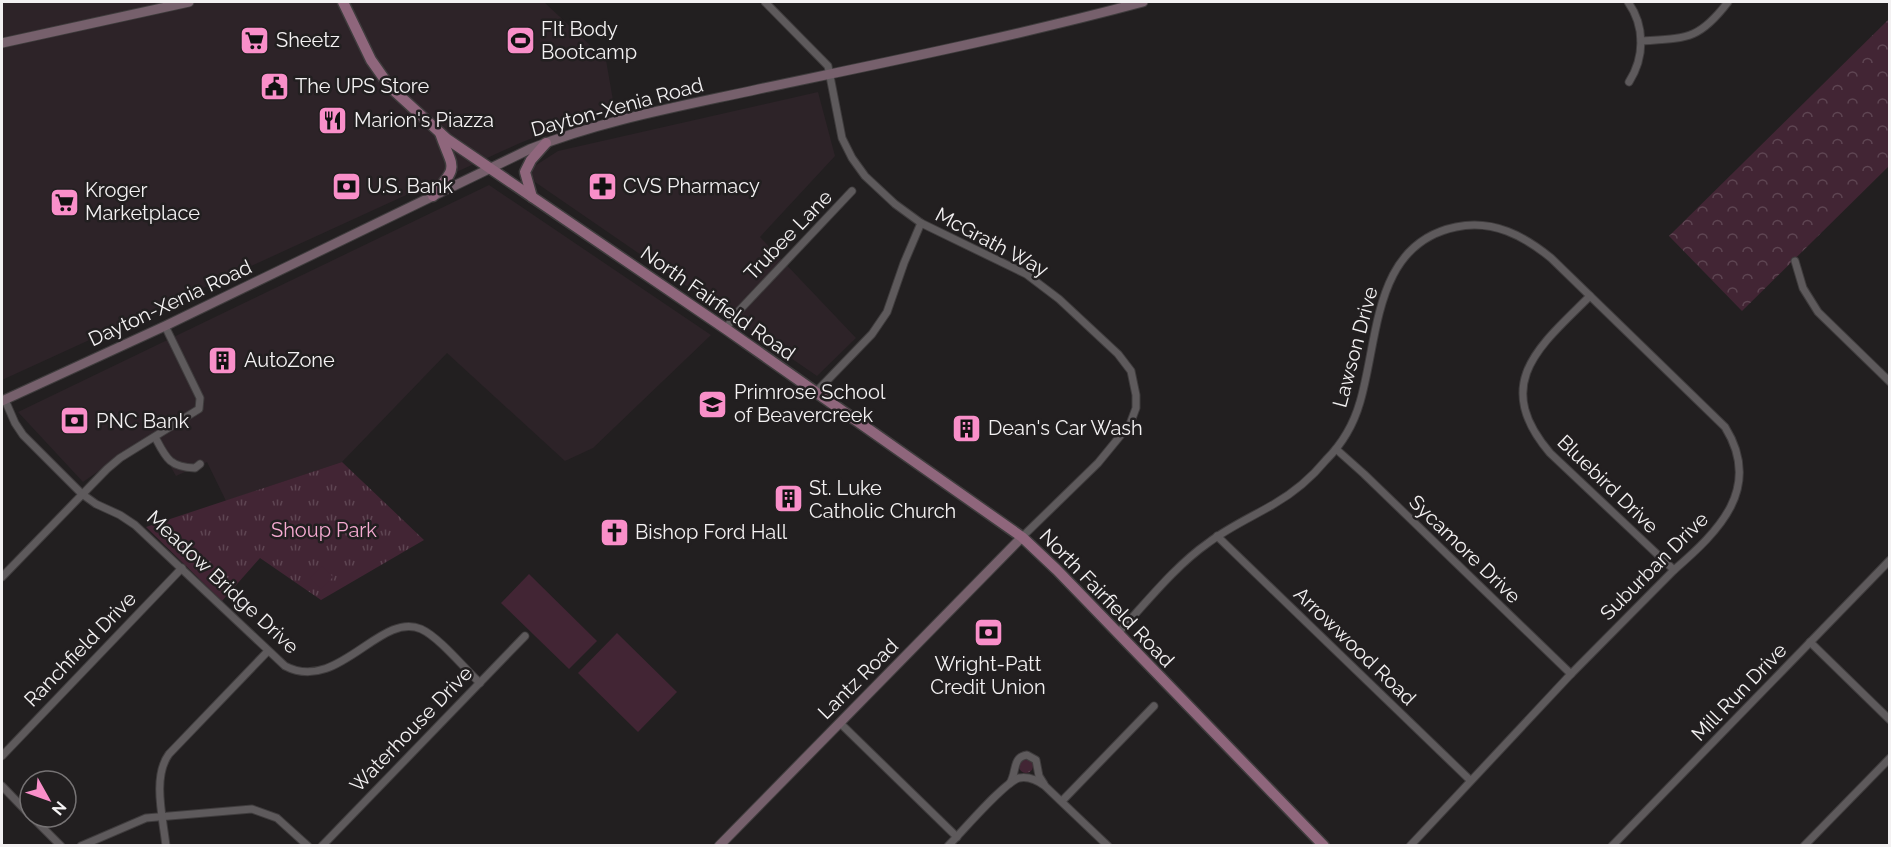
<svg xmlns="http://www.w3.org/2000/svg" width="1891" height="847" font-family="Raleway,sans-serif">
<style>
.built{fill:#2d2328}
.grass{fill:url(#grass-tufts)}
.forest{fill:url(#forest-crowns)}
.garden{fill:#422534}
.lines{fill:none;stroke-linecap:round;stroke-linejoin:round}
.street-casing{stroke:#3f3c3d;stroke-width:9}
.secondary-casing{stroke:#3f3c3d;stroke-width:11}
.primary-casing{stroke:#3f3c3d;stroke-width:13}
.street{stroke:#5e5a5c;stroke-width:7}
.secondary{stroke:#76606c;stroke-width:9}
.primary{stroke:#8f667c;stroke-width:10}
.labels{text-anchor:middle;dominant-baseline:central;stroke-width:5;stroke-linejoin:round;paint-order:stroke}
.poi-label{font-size:20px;fill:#f3f1f2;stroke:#221f20;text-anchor:start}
.street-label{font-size:20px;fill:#f3f1f2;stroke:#221f20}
.park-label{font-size:20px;fill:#f6abd2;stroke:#221f20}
</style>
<defs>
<pattern id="grass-tufts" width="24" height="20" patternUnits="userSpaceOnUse" patternTransform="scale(1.5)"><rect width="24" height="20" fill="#422534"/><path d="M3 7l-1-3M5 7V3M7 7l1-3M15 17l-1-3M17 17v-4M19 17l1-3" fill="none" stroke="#5e4552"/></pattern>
<pattern id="forest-crowns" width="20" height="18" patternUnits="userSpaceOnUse" patternTransform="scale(1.5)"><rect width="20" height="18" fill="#422534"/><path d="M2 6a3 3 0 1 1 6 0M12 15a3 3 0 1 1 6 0" fill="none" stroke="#5e4552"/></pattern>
</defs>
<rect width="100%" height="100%" fill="#221f20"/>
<g class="built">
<polygon points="2,2 544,2 606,60 614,106 520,143 2,380"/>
<polygon points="818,92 835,156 760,237 856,338 817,376 535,182 530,169 558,151"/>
<polygon points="489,185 711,335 593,448 565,461 447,353 342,462 226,501 207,462 176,476 152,434 83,482 18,412"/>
</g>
<g class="grass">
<polygon points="342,462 424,540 321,600 260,558 222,601 146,527"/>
<circle cx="1026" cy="766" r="7"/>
</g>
<polygon class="forest" points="1889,19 1889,166 1742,311 1669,236"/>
<g class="garden">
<polygon points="322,566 333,577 321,589 310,578"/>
<polygon points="529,574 597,641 569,669 501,603"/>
<polygon points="617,633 677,692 638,732 578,673"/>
</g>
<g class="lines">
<defs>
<g id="street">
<polyline points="765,2 828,66 842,138 852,158 865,176 895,204 921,223 1026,274 1059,299 1118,354 1131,371 1136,395 1136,408 1130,424 1098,463 1022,537"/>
<path d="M1628 2C1645 26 1645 57 1629 82"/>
<path d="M1641 41C1687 38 1699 40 1728 2"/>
<polyline points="1795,261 1803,288 1818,312 1890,382"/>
<path d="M1590 296C1541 345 1490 383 1550 453L1674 570"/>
<polyline points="726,329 734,316 852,191"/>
<polyline points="816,392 872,334 887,312 904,263 921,223"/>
<path d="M5 400 15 423 23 435 82 494 96 504 120 515 135 525 285 666C338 694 380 611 421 629 439 637 465 669 480 683"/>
<path d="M155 437C166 458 169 467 195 468L200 464"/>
<polyline points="1336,449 1364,474 1571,674"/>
<polyline points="1217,536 1470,780"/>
<polyline points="2,577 107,469 120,458 199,409 200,398 165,326"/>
<path d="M1118 633C1146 603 1175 566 1208 543 1229 527 1252 517 1274 504 1293 493 1312 477 1326 460 1342 444 1354 423 1360 402 1379 338 1373 244 1456 227 1493 219 1524 236 1551 258L1725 427C1763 488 1719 531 1674 570L1571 674 1410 846"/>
<polyline points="1810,642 1890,720"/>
<polyline points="840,723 957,837"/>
<polyline points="2,756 182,568"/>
<path d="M1010 783C1017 772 1012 757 1027 755L1036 760 1039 776 1044 784"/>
<polyline points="2,786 30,815"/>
<polyline points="1062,801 1154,706"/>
<polyline points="32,817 61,846"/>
<polyline points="81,846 146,818 252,809 277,818 308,846"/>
<path d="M166 846C163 818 152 777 169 754L268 651"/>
<polyline points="322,846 525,636"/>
<path d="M948 846C962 832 1004 782 1019 778 1029 776 1037 780 1045 786L1108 846"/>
<polyline points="1612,846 1890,560"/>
<polyline points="1804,846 1890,758"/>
</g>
<g id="secondary">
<polyline points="2,43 189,2"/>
<path d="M2 401 165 326 530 149C603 120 682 106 759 89 887 62 1016 36 1143 2"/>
<polyline points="719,846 1022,537"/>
</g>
<g id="primary">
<polyline points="343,2 371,60 390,87 447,139 726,329 1022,537 1057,570 1324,846"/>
<path d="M433 196C460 163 453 171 440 133"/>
<polyline points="532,197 525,172 531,160 546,143"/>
</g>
</defs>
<use href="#street" class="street-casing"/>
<use href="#secondary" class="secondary-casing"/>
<use href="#primary" class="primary-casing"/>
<use href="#street" class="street"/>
<use href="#secondary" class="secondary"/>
<use href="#primary" class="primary"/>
</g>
<defs>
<symbol id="supermarket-square" viewBox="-11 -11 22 22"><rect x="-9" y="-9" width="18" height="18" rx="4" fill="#f98fc9" stroke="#221f20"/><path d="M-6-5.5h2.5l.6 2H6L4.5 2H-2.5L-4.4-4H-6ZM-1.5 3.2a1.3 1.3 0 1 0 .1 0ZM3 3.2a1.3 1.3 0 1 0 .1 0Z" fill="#111"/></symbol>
<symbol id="stadium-square" viewBox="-11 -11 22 22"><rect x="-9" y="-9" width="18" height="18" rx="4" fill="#f98fc9" stroke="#221f20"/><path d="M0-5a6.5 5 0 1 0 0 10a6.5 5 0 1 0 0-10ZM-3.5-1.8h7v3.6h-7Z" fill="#111"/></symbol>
<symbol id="civic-square" viewBox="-11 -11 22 22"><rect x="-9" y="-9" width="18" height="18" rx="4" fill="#f98fc9" stroke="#221f20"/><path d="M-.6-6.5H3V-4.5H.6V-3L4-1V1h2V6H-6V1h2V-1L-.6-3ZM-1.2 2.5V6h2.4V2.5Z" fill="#111"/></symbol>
<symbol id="restaurant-square" viewBox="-11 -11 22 22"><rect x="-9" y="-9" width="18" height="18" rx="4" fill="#f98fc9" stroke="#221f20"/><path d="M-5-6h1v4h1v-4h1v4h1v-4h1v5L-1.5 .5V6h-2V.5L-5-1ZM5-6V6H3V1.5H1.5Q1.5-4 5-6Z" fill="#111"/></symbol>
<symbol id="bank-square" viewBox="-11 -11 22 22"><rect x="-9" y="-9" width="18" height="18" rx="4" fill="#f98fc9" stroke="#221f20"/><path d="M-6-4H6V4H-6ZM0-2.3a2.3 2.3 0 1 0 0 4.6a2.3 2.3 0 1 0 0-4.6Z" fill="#111"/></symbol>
<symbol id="pharmacy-square" viewBox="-11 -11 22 22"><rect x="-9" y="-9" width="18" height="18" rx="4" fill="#f98fc9" stroke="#221f20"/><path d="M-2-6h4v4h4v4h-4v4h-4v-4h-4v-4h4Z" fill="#111"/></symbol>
<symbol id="building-square" viewBox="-11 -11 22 22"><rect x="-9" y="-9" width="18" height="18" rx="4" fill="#f98fc9" stroke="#221f20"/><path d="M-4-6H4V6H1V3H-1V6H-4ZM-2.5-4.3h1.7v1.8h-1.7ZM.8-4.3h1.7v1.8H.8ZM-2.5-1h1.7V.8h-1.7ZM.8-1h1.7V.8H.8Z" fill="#111"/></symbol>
<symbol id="school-square" viewBox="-11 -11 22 22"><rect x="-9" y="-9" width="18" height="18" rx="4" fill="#f98fc9" stroke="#221f20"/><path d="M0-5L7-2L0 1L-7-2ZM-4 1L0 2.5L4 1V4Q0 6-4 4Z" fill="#111"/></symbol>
<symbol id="church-square" viewBox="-11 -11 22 22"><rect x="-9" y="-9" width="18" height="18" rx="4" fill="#f98fc9" stroke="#221f20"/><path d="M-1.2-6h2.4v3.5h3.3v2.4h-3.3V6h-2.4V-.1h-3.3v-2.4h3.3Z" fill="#111"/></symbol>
</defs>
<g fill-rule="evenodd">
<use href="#supermarket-square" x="238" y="24" width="33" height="33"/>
<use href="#stadium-square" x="504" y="24" width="33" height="33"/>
<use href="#civic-square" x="258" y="70" width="33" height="33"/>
<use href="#restaurant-square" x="316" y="104" width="33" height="33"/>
<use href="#bank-square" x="330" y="170" width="33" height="33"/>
<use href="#pharmacy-square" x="586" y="170" width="33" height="33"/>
<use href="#supermarket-square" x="48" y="186" width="33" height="33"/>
<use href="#building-square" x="206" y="344" width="33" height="33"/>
<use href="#school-square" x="696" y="388" width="33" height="33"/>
<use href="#bank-square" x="58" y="404" width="33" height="33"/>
<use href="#building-square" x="950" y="412" width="33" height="33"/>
<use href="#building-square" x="772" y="482" width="33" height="33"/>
<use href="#church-square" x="598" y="516" width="33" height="33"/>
<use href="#bank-square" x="972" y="616" width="33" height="33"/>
</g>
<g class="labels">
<g class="poi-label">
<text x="541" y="29">FIt Body<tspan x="541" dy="23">Bootcamp</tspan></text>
<text x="276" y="40">Sheetz</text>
<text x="295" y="86">The UPS Store</text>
<text x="354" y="120">Marion's Piazza</text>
<text x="367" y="186">U.S. Bank</text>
<text x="623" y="186">CVS Pharmacy</text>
<text x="85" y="190">Kroger<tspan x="85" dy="23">Marketplace</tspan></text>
<text x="244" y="360">AutoZone</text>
<text x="734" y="392">Primrose School<tspan x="734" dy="23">of Beavercreek</tspan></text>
<text x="96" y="421">PNC Bank</text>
<text x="988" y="428">Dean's Car Wash</text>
<text x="809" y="488">St. Luke<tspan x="809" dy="23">Catholic Church</tspan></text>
<text x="635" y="532">Bishop Ford Hall</text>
<text x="988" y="664" text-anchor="middle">Wright-Patt<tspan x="988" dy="23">Credit Union</tspan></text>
</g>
<g class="street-label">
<text transform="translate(617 107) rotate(-15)">Dayton-Xenia Road</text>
<text transform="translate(788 235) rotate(-46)">Trubee Lane</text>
<text transform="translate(992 242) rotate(28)">McGrath Way</text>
<text transform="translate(170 303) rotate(-25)">Dayton-Xenia Road</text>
<text transform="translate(718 303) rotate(35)">North Fairfield Road</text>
<text transform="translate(1355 347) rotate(-75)">Lawson Drive</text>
<text transform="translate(1608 484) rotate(44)">Bluebird Drive</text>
<text transform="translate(1465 549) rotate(44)">Sycamore Drive</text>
<text transform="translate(1654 566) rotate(-45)">Suburban Drive</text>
<text transform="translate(223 582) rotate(43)">Meadow Bridge Drive</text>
<text transform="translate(1107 598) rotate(46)">North Fairfield Road</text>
<text transform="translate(1355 646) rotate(44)">Arrowwood Road</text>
<text transform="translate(80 649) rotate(-46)">Ranchfield Drive</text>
<text transform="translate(858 679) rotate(-45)">Lantz Road</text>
<text transform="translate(1739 692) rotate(-46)">Mill Run Drive</text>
<text transform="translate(411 729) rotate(-46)">Waterhouse Drive</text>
</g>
<g class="park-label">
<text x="324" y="530">Shoup Park</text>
</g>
</g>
<rect width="1891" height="847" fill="none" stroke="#f3f1f2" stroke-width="6"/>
<g transform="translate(48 799) rotate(130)"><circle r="28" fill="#221f20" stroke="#767374" stroke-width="1.5"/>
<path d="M0-4.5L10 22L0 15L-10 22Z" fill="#f98fc9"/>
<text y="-9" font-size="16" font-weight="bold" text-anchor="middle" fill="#f3f1f2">N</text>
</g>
</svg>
